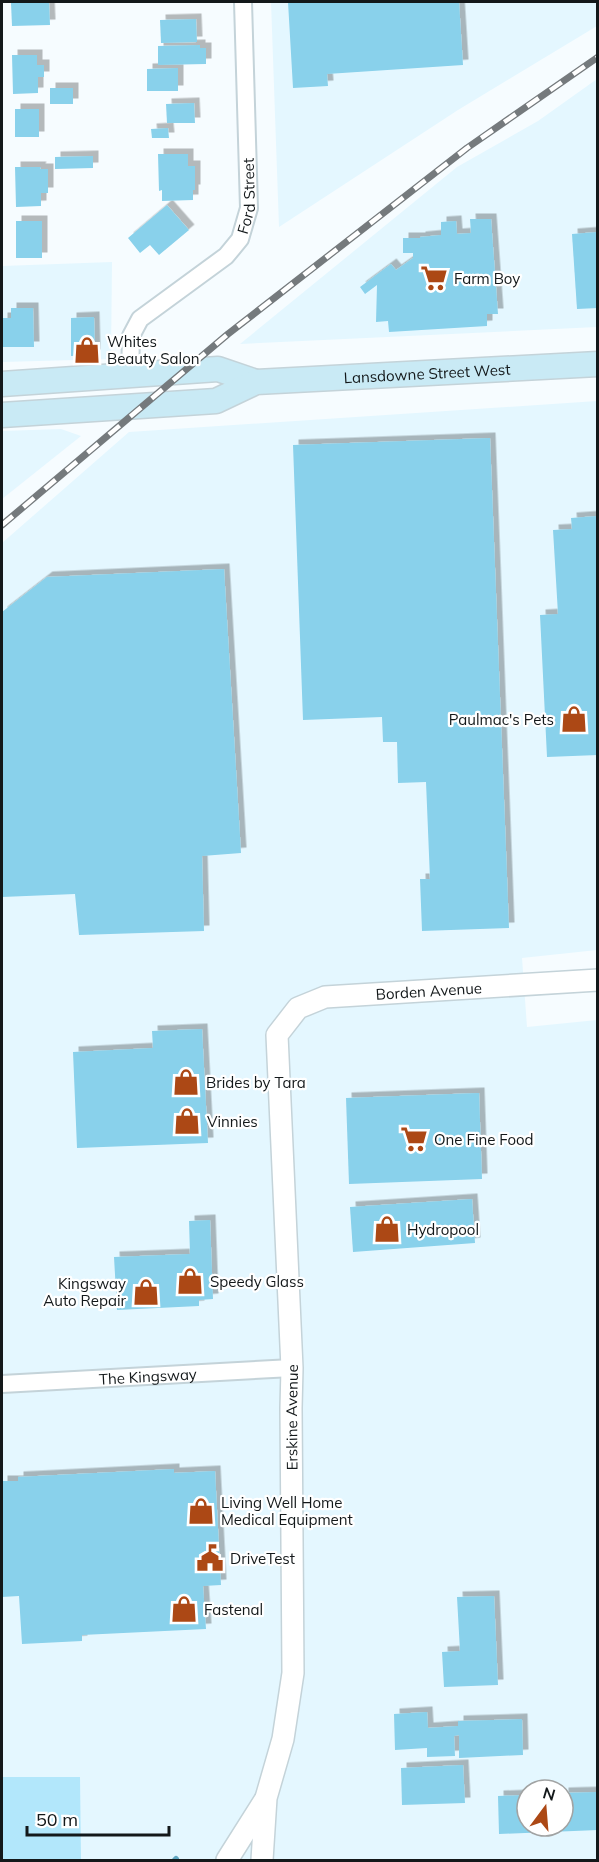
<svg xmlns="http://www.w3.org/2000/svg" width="599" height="1862" font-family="Mulish,sans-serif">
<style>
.built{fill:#e4f7ff;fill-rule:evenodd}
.green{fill:#b2e7fb}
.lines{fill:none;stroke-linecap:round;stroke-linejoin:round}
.stream{stroke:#62a8c2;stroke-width:6}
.building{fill:#89d1eb;filter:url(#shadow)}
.minor-casing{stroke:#c4d3d9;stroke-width:20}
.tertiary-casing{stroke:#c4d3d9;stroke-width:24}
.secondary-casing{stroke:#c4d3d9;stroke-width:27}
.minor{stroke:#fff;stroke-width:16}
.tertiary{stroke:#fff;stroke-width:21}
.secondary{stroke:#c9eaf5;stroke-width:24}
.rail-casing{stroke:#757a7d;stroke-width:7}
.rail{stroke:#fff;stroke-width:4.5;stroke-dasharray:14;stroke-linecap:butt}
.labels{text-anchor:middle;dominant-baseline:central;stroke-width:4.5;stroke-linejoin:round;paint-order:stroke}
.street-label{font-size:15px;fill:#13181a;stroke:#fff}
.poi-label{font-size:15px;fill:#13181a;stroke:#fff;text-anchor:start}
</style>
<defs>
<filter id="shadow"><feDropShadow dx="5.5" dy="-5.5" stdDeviation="0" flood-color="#0004"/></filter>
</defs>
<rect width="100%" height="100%" fill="#f6fcff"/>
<g class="built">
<polygon points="271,2 597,2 597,26 458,110 279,227"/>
<polygon points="597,79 597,327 240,344 457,167 538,121"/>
<polygon points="112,262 111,359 2,362 2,266"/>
<path d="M597 401V950L522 958 527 1027 597 1020V1860H2V543L129 432ZM527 1790H563V1826H527Z"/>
<polygon points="61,429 81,436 2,499 2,431"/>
</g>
<polygon class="green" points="2,1777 80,1777 81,1860 2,1860"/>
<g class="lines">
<polyline class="stream" points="175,1860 176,1859"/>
</g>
<g class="building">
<polygon points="49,2 50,25 12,26 11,3"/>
<polygon points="288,2 459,2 463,65 327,74 328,86 293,88"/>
<polygon points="196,19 197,42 161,43 160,20"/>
<polygon points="200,45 200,48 206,48 206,64 158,65 158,46"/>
<polygon points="12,55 37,55 37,65 44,65 44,77 38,77 38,93 13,94"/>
<polygon points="178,68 178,91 147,91 147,69"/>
<rect x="50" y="88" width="23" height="16"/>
<polygon points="194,103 195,123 167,123 166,104"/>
<rect x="15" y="109" width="24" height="28"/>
<polygon points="168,128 169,138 152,138 151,129"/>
<polygon points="158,154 188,154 188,166 195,166 195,190 193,190 193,200 162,201 162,190 159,191"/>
<polygon points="93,156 93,168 55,169 55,157"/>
<polygon points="15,167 41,167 40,169 48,169 48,193 41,193 41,206 16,207"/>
<polygon points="167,205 189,230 159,255 150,245 140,253 128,238"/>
<polygon points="470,219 491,219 498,314 487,314 487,326 389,332 388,321 376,322 377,285 365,294 360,287 391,264 396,270 413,258 413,253 403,253 403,238 420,238 420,237 441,235 441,222 456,221 457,234 471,233"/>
<rect x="16" y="221" width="26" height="37"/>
<polygon points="598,232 598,308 577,309 572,234"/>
<polygon points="11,308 33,308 34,347 2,347 2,318 11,318"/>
<polygon points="94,317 95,355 71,356 71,318"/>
<polygon points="490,438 509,928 422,931 420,879 430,879 426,782 398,783 397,742 383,742 382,717 303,720 293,445"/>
<polygon points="598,516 598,755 547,757 540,615 558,614 553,530 572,529 571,518"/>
<polygon points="224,569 241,853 202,856 204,931 79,935 75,894 2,897 2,612 47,577"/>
<polygon points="202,1029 208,1143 77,1148 73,1052 153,1048 152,1031"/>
<polygon points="479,1093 482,1179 349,1184 346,1098"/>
<polygon points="472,1199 475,1243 353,1252 350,1207"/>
<polygon points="210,1220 213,1299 199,1300 199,1306 117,1310 114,1257 190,1254 189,1221"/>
<polygon points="174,1469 174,1473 215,1471 221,1585 203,1586 206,1629 82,1635 82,1641 22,1644 19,1596 2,1597 2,1481 18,1481 18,1477"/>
<polygon points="494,1596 498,1685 444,1687 442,1652 460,1651 457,1597"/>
<polygon points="427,1712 428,1728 458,1726 458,1721 522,1719 523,1755 459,1758 459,1735 454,1736 455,1756 427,1757 427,1748 395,1750 394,1714"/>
<polygon points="463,1765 465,1803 402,1805 401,1768"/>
<polygon points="598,1792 598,1830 499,1834 498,1796 527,1795 527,1826 563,1826 563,1793"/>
</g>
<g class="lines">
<defs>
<g id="minor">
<path id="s1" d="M130 375 131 336 140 319 226 256 240 239 249 208 243 2"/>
<path id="s2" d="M2 1384 292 1368"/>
</g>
<g id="tertiary">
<polyline points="227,1860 265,1800"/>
<path id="s3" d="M262 1860 266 1798 283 1739 293 1673 291 1408 292 1368 277 1035 298 1008 325 997 598 980"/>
</g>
<g id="secondary">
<polyline points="2,384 218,369 256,382"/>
<path id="s4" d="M2 415 216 401 256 382 598 364"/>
</g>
</defs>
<use href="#minor" class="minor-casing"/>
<use href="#tertiary" class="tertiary-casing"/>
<use href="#secondary" class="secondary-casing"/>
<use href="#minor" class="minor"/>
<use href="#tertiary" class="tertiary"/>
<use href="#secondary" class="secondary"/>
<defs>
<polyline id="rail" points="2,525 228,334 467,148 598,57"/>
</defs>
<use href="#rail" class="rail-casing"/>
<use href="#rail" class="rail"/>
</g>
<defs>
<symbol id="supermarket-bare" viewBox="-9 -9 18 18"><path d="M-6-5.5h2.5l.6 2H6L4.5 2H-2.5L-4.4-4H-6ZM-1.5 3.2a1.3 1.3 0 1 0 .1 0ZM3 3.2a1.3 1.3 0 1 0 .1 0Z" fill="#ac4815" stroke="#fff" stroke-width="2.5" paint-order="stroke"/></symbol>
<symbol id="shop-bare" viewBox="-9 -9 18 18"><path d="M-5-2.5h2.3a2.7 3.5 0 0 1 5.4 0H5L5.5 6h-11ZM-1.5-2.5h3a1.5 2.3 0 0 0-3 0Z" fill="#ac4815" stroke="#fff" stroke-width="2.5" paint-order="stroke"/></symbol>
<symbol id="civic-bare" viewBox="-9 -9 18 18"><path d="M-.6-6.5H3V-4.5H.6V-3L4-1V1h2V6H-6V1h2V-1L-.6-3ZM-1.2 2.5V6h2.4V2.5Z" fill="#ac4815" stroke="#fff" stroke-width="2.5" paint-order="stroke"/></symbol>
</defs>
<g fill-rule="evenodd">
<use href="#supermarket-bare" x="415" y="259" width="38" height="38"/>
<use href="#shop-bare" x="68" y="331" width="38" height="38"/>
<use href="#shop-bare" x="555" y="700" width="38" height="38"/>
<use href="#shop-bare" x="167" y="1063" width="38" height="38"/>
<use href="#shop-bare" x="168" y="1102" width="38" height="38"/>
<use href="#supermarket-bare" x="395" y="1120" width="38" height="38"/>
<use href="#shop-bare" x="368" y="1210" width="38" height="38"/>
<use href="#shop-bare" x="171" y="1262" width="38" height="38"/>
<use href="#shop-bare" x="127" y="1273" width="38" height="38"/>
<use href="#shop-bare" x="182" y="1492" width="38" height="38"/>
<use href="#civic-bare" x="191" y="1539" width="38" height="38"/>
<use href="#shop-bare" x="165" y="1590" width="38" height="38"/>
</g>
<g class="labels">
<g class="street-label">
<text stroke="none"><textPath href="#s1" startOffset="231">Ford Street</textPath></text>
<text stroke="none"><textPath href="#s4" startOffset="430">Lansdowne Street West</textPath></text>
<text stroke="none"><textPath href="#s3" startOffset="996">Borden Avenue</textPath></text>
<text stroke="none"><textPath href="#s2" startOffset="146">The Kingsway</textPath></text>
<text stroke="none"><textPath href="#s3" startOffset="446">Erskine Avenue</textPath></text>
</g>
<g class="poi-label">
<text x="454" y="278">Farm Boy</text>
<text x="107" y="341">Whites<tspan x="107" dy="17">Beauty Salon</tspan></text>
<text x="554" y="719" text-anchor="end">Paulmac's Pets</text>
<text x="206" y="1082">Brides by Tara</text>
<text x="207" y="1121">Vinnies</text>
<text x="434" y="1139">One Fine Food</text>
<text x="407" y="1229">Hydropool</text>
<text x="210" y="1281">Speedy Glass</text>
<text x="126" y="1283" text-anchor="end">Kingsway<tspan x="126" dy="17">Auto Repair</tspan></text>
<text x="221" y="1502">Living Well Home<tspan x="221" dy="17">Medical Equipment</tspan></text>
<text x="230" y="1558">DriveTest</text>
<text x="204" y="1609">Fastenal</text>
</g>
</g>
<rect width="599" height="1862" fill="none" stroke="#13181a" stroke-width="6"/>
<g transform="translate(545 1808) rotate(16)"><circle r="28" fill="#ffffff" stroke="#a1a3a3" stroke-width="1.5"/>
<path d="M0-4.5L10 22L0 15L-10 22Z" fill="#ac4815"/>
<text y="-9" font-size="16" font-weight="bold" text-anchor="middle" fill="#13181a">N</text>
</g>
<path d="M27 1826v9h142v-9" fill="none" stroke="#13181a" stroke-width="3"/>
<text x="36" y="1826" font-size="18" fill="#13181a" stroke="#ffffff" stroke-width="4.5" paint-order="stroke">50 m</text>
</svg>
